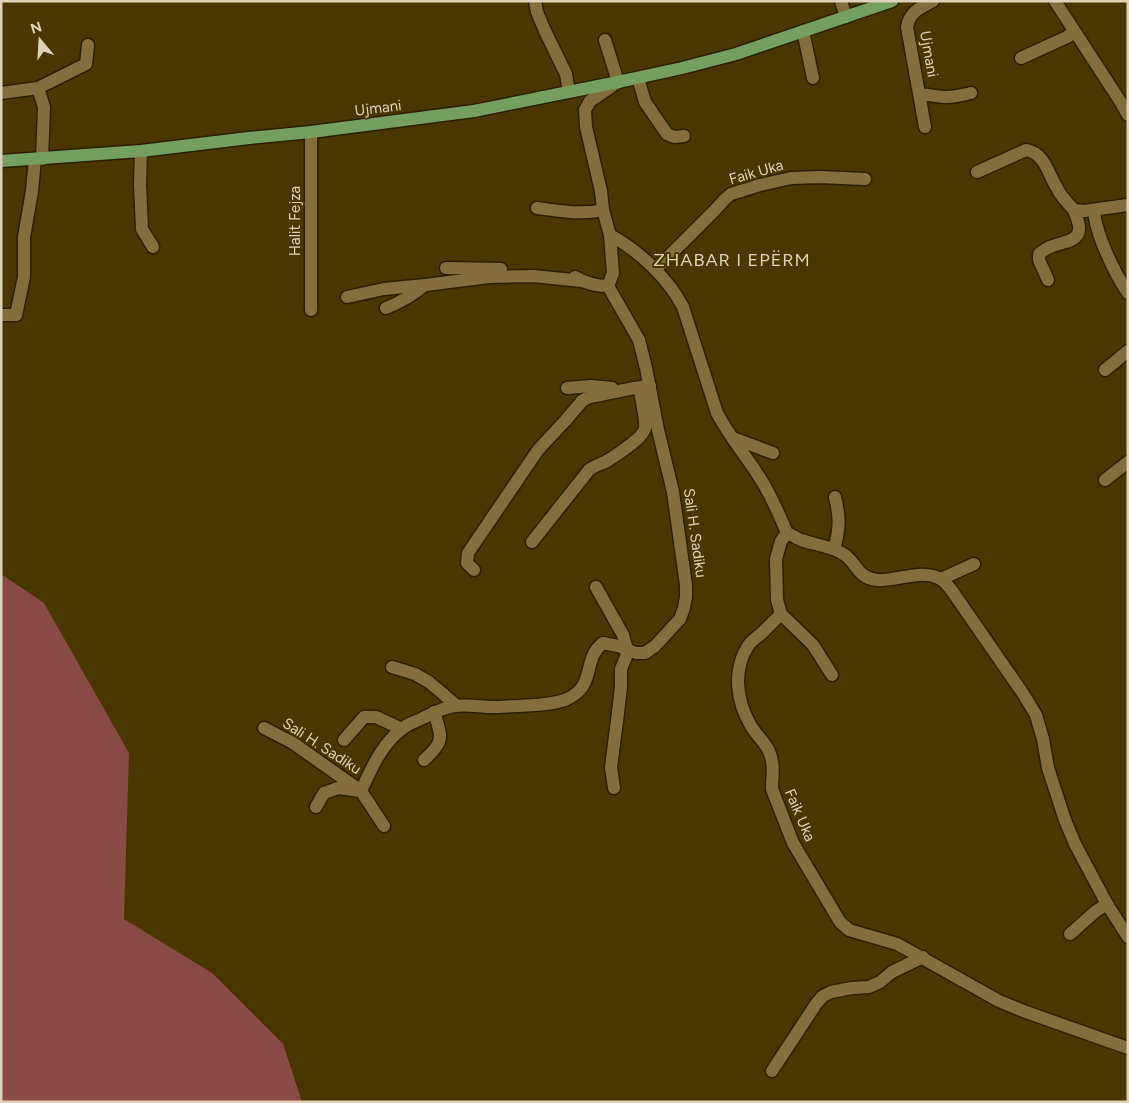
<svg xmlns="http://www.w3.org/2000/svg" width="1129" height="1103" font-family="Figtree,sans-serif">
<style>
.green{fill:#884b46}
.lines{fill:none;stroke-linecap:round;stroke-linejoin:round}
.minor-casing{stroke:#2a1f05;stroke-width:15}
.major-casing{stroke:#2a1f05;stroke-width:15}
.minor{stroke:#846e3d;stroke-width:12}
.major{stroke:#749f5e;stroke-width:12}
.labels{text-anchor:middle;dominant-baseline:central;stroke-width:4;stroke-linejoin:round;paint-order:stroke}
.street-label{font-size:15px;fill:#ded2b9;stroke:#4a3600}
.quarter-label{font-size:18px;letter-spacing:1px;fill:#ded2b9;stroke:#4a3600}
</style>
<rect width="100%" height="100%" fill="#4a3600"/>
<polygon class="green" points="1,574 44,603 129,753 124,919 212,973 283,1044 302,1102 1,1102"/>
<g class="lines">
<defs>
<g id="minor">
<polyline points="535,1 537,12 545,31 566,74 569,92"/>
<polyline points="841,1 846,17"/>
<polyline points="1055,1 1120,101 1128,115"/>
<polyline points="803,31 813,78"/>
<polyline points="605,40 618,82 590,101 585,110 586,127 601,191 603,210 610,235 613,273 608,286"/>
<polyline points="1021,58 1067,37 1074,32"/>
<polyline points="638,78 645,102 667,134 674,137 684,136"/>
<polyline points="38,88 86,64 88,45"/>
<polyline points="1,93 38,88 44,107 42,159"/>
<path d="M920 95C929 94 937 97 946 97 954 97 963 95 971 93"/>
<path d="M925 127 907 27C910 11 920 8 933 1"/>
<polyline points="141,151 140,184 142,229 153,247"/>
<path d="M977 172 1026 150C1045 153 1048 174 1057 188 1061 197 1068 203 1074 210L1084 211 1128 205"/>
<path d="M537 208C558 211 581 215 603 210"/>
<path d="M1094 210C1095 233 1115 274 1128 293"/>
<path d="M610 235C638 250 668 278 683 307L717 413C729 436 746 456 760 478 771 495 779 514 787 533 792 535 796 538 801 540 815 545 832 546 845 555 857 564 858 578 877 580 897 582 923 567 942 580 945 582 947 585 950 588L1022 692 1036 715 1043 739 1048 768 1065 820 1075 844 1107 904 1128 937"/>
<polyline points="446,268 501,269"/>
<polyline points="656,269 713,212 725,199 731,194 760,185 791,178 819,177 865,179"/>
<path d="M575 277C585 283 596 286 608 286"/>
<path d="M1048 280 1039 260V254C1043 251 1048 247 1053 246 1061 242 1078 242 1079 230 1080 224 1076 216 1074 210"/>
<polyline points="347,297 384,289 425,285 489,277 533,276 582,281"/>
<path d="M386 308C401 302 413 295 425 285"/>
<polyline points="311,310 311,132"/>
<polyline points="1,315 16,315 24,277 24,237 32,191 35,159"/>
<polyline points="1105,370 1128,351"/>
<polyline points="567,388 591,386 612,388"/>
<polyline points="733,438 773,453"/>
<polyline points="1105,480 1128,462"/>
<polyline points="787,533 781,541 776,559 777,600 781,614 813,645 832,675"/>
<path d="M532 542 589 470C595 465 603 464 610 459 618 454 644 437 645 428 646 420 641 396 639 388"/>
<path d="M834 549C840 528 840 518 835 497"/>
<polyline points="474,570 467,563 468,553 538,450 565,421 582,401 587,398 595,396 634,388 650,386"/>
<polyline points="941,579 974,564"/>
<polyline points="596,587 623,635 627,650 626,657 621,669 621,686 618,713 611,767 614,788"/>
<path d="M781 614C774 621 768 627 762 633 757 637 751 641 748 646 732 671 737 702 751 726 756 735 765 742 769 751 775 766 772 774 772 789L793 843 840 922 849 930 897 944 908 950 999 1001 1026 1012 1128 1048"/>
<polyline points="392,667 415,674 429,682 456,705"/>
<polyline points="264,728 293,743 361,791 384,826"/>
<polyline points="344,740 364,717 376,717 402,729"/>
<path d="M424 760C445 741 442 738 434 712"/>
<path d="M316 807 324 793 338 788 361 791C372 767 383 741 406 726 411 723 417 721 423 718 433 713 444 707 455 706 467 704 481 707 493 707 502 707 511 706 519 706 535 705 550 705 565 700 598 686 581 660 603 643L618 646 636 653H645L655 646 680 619 684 608 686 597V585L673 492 658 430 646 368 639 340 608 286"/>
<polyline points="1070,934 1096,911 1107,904"/>
<polyline points="772,1071 816,1004 823,996 831,992 852,988 869,987 880,982 892,972 923,957"/>
</g>
<polyline id="major" points="1,161 141,151 249,138 311,132 474,111 618,82 682,68 736,54 892,1"/>
</defs>
<use href="#minor" class="minor-casing"/>
<use href="#major" class="major-casing"/>
<use href="#minor" class="minor"/>
<use href="#major" class="major"/>
</g>
<g class="labels">
<g class="street-label">
<text transform="translate(929 54) rotate(80)">Ujmani</text>
<text transform="translate(378 108) rotate(-7)">Ujmani</text>
<text transform="translate(756 172) rotate(-16)">Faik Uka</text>
<text transform="translate(295 221) rotate(-90)">Halit Fejza</text>
<text transform="translate(695 533) rotate(82)">Sali H. Sadiku</text>
<text transform="translate(322 746) rotate(33)">Sali H. Sadiku</text>
<text transform="translate(800 815) rotate(67)">Faik Uka</text>
</g>
<g class="quarter-label">
<text x="732" y="260">ZHABAR I EPËRM</text>
</g>
</g>
<rect width="1129" height="1103" fill="none" stroke="#ded2b9" stroke-width="5"/>
<g transform="translate(40 40) rotate(342)" stroke="#4a3600" stroke-width="4" paint-order="stroke">
<path d="M0-4L9 19L0 12L-9 19Z" fill="#ded2b9"/>
<text y="-8" font-size="14" font-weight="bold" text-anchor="middle" fill="#ded2b9">N</text>
</g>
</svg>
